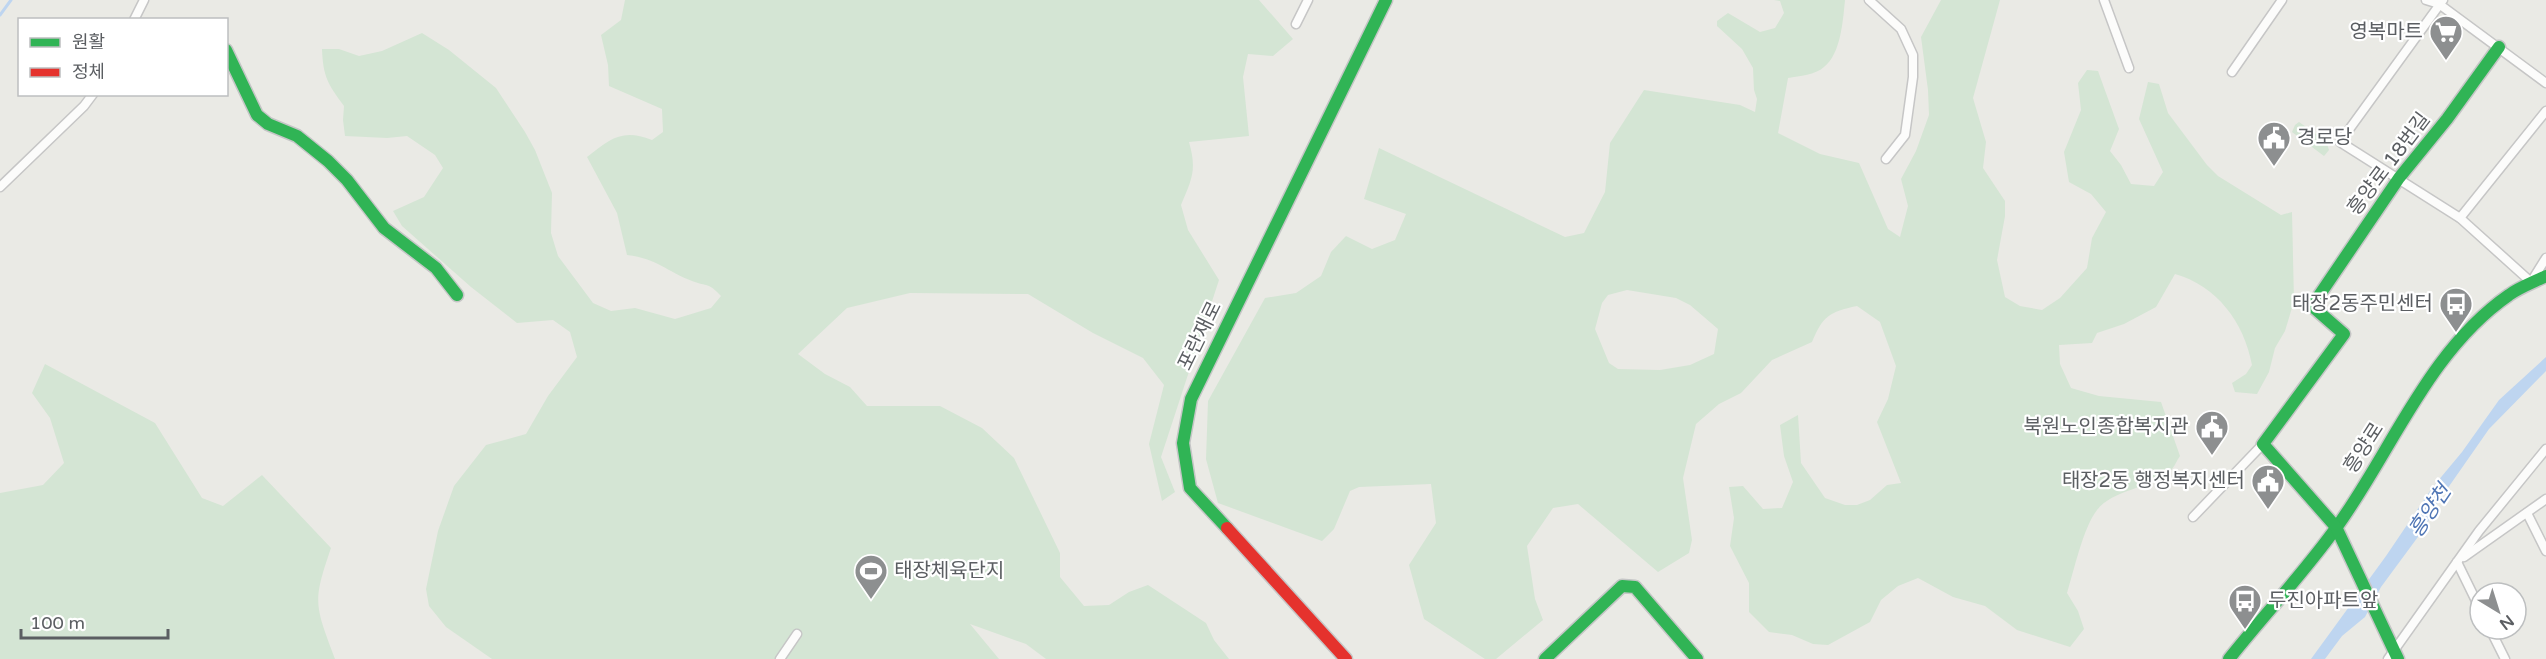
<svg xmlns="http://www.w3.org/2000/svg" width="2546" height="659" font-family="'Varela Round','Noto Sans KR',sans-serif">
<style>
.green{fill:#d4e5d4;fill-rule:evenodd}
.water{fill:#bed5f0}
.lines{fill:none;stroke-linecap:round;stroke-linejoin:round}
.stream{stroke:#bed5f0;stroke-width:3}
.street-casing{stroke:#c6c6c6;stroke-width:11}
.fast-casing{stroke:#c5c6c6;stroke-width:15}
.jam-casing{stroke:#c5c6c6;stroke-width:15}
.street{stroke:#fcfcfb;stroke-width:8}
.fast{stroke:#30b455;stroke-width:12}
.jam{stroke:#e5322d;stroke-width:12}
.labels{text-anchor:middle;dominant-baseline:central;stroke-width:4.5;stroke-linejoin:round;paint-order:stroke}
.poi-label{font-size:20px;fill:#5b5e62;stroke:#fff;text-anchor:end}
.street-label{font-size:20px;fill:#5b5e62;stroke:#fff}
.water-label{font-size:21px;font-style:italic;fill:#5076b5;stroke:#fff}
</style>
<rect width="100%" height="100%" fill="#eaeae5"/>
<g class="green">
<path d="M625 0H1259L1293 39 1273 56 1248 54 1243 77 1249 136 1189 142C1197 170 1192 179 1181 205L1188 230 1219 280 1161 457 1175 492 1162 501 1149 444 1164 385 1143 358 1093 333 1028 294 910 293 847 308 798 354 825 374 850 387 867 406H940L982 428 1014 458 1060 553V577L1084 606 1109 605 1129 592 1148 585 1206 623 1214 640 1229 659H1046L1026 644 970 624 999 659H492L446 627 429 606 426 589 438 531 454 486 486 445 526 434 548 396 577 357 570 332 553 320 517 323 471 287 402 226 393 211 424 197 443 168 435 155 407 136 387 138 345 136 343 120 344 106C328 84 323 77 322 49H339L359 56 382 51 422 33 449 50 496 88 525 132 535 150 552 193 551 233 558 256 593 303 611 311 635 308 675 319 711 308 721 296C708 282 708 287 692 281 666 271 658 259 627 255L617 213 587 157C610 139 622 128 652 140L663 132 662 109 609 86 608 65 601 35 621 20Z"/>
<path d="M1774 0H1845C1843 20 1841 54 1824 67 1815 75 1800 76 1788 78L1778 133 1820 154 1859 163 1888 229 1900 237 1908 206 1901 179 1916 151 1929 115 1928 90 1921 37 1941 0H2000L1973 98 1986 142 1983 168 2005 201V216L1997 260 2005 297 2020 306 2042 310 2060 298 2087 268 2092 238 2106 212 2091 194 2069 182 2064 152 2081 110 2078 83 2087 70 2098 71 2119 129 2110 151 2121 165 2131 184 2154 186 2163 172 2139 119 2148 82 2159 84 2168 113 2207 165 2218 176 2281 215 2292 212 2294 301 2285 331 2275 348 2269 372 2257 394 2235 392 2232 383 2246 374 2252 365C2244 322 2217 286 2175 274L2156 307 2124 324 2097 333 2092 343 2059 345 2060 364 2071 388 2099 396 2161 402 2180 456C2177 460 2174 468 2170 471 2151 488 2112 490 2097 510 2083 528 2074 571 2067 593L2078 611 2084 629 2070 647 2017 630 1985 606 1953 597 1918 578 1898 586 1881 600 1870 622 1828 645 1813 644 1792 635 1769 632 1749 612V583L1730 546 1734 518 1729 487 1743 486 1763 509 1782 508 1793 482 1784 456 1780 425 1798 415 1801 463 1825 498 1845 505H1857L1870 500 1887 485 1901 483 1877 422 1888 399 1896 366 1880 322 1857 306C1829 312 1823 316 1812 342L1772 360 1741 393 1719 404 1696 424 1683 478 1692 540 1689 553 1658 572 1578 504 1553 508 1527 546 1535 599 1543 620 1496 659H1485L1424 619 1409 565 1436 523 1431 484 1359 487 1350 491 1334 529 1322 541 1218 503 1206 459 1208 401 1265 298 1296 293 1321 276 1331 252 1346 236 1372 249 1395 240 1406 214 1364 199 1379 148 1565 237 1584 233 1605 192 1610 143 1644 90 1740 105 1755 112 1757 99 1754 90 1753 68 1742 49 1717 26V21L1728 13 1760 32 1775 28 1784 13 1780 1ZM1627 290 1676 298 1690 305 1718 329 1714 354 1690 365 1660 370 1618 369 1609 363 1595 329 1602 303 1608 295Z"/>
<polygon points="2299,122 2326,141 2329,150 2324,156 2292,132 2295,125"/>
<path d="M45 364 155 423 202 498 223 506 262 475 331 548C312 603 315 605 335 659H0V493L43 485 64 463 50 418 32 393Z"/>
</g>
<polygon class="water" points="2546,357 2546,371 2489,429 2436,505 2426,526 2381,587 2365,617 2342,636 2325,659 2311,659 2386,556 2432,488 2462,452 2499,400"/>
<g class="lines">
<polyline class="stream" points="0,15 11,0"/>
<defs>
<g id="street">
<polyline points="1869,0 1901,29 1913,55 1913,77 1905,135 1886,159"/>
<polyline points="2104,0 2129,68"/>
<polyline points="2426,0 2439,4 2546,83"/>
<polyline points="2443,0 2340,142 2460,218 2531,282 2546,258"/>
<polyline points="134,20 144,0"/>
<polyline points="1296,24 1308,0"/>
<polyline points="2232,72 2282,0"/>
<polyline points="0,187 84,106 93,94"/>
<polyline points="2460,218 2546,111"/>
<polyline points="2527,513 2546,551"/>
<polyline points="2193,517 2263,444"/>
<polyline points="2464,557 2546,499"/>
<polyline points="2457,562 2480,609"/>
<polyline points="2490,629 2505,659"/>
<polyline points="780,659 797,634"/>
<polyline points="2388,659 2479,531 2546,449"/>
</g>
<g id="fast">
<polyline points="226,50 257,115 268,124 297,136 328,161 347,180 384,228 436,268 457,295"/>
<polyline points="1227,528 1190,488 1183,443 1191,399 1386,0"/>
<polyline points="1545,659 1622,586 1635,587 1697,659"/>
<path d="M2229 659C2264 615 2303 574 2336 528 2392 451 2428 351 2509 295 2520 287 2534 282 2546 276"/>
<polyline points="2398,659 2336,527 2263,444 2344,334 2312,306 2399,178 2447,119 2499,47"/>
</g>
<polyline id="jam" points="1227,528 1346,659"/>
</defs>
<use href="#street" class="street-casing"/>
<use href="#fast" class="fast-casing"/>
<use href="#jam" class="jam-casing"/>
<use href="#street" class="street"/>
<use href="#fast" class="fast"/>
<use href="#jam" class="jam"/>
</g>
<defs>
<symbol id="supermarket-pin" viewBox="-11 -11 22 30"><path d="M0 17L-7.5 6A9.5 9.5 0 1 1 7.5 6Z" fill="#8d8f90" stroke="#fff"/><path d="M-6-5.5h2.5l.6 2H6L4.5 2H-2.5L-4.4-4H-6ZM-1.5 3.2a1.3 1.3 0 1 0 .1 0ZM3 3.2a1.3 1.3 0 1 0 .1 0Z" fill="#fff"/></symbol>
<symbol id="civic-pin" viewBox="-11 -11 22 30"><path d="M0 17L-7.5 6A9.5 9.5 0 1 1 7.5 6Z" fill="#8d8f90" stroke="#fff"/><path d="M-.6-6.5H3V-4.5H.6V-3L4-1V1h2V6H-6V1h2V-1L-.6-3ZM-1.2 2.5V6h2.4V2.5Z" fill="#fff"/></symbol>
<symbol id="bus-pin" viewBox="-11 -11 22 30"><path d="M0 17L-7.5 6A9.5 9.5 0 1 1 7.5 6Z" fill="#8d8f90" stroke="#fff"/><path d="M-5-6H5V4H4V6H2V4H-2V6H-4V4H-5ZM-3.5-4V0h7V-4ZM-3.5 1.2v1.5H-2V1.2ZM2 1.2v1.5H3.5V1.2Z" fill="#fff"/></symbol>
<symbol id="stadium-pin" viewBox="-11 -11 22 30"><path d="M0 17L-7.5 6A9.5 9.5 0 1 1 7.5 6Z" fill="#8d8f90" stroke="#fff"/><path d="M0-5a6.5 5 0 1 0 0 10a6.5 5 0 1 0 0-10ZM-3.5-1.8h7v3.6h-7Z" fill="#fff"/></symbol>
</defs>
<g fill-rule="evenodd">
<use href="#supermarket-pin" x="2427" y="13" width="38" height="52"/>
<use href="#civic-pin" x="2255" y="119" width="38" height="52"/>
<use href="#bus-pin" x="2437" y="285" width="38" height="52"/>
<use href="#civic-pin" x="2193" y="408" width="38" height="52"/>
<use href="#civic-pin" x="2249" y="462" width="38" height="52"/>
<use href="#stadium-pin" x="852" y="552" width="38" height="52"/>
<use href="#bus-pin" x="2226" y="582" width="38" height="52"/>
</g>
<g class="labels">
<g class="poi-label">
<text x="2423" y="32">영복마트</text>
<text x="2297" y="138" text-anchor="start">경로당</text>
<text x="2433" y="304">태장2동주민센터</text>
<text x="2189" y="427">북원노인종합복지관</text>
<text x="2245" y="481">태장2동 행정복지센터</text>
<text x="894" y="571" text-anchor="start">태장체육단지</text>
<text x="2268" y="601" text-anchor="start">두진아파트앞</text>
</g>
<g class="street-label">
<text transform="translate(2389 164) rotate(-53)">흥양로 18번길</text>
<text transform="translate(1200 336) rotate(-64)">포란재로</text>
<text transform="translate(2364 448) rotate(-57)">흥양로</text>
</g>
<g class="water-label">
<text transform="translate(2430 511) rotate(-56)">흥양천</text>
</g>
</g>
<rect x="18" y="18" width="210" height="78" fill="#ffffff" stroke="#bdbfc0" stroke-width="1.5"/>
<rect x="30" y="38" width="30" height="9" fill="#30b455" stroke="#bdbfc0" stroke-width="1.5"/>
<text x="72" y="48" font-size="18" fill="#5b5e62">원활</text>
<rect x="30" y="68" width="30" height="9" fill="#e5322d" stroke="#bdbfc0" stroke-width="1.5"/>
<text x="72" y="78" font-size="18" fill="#5b5e62">정체</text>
<g transform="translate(2498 611) rotate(142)"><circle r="28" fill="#ffffff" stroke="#bdbfc0" stroke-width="1.5"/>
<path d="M0-4.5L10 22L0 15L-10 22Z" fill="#8d8f90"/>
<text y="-9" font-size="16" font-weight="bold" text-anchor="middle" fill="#5b5e62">N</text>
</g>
<path d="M21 629v9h147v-9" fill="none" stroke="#5b5e62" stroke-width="3"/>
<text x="30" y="629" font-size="18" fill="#5b5e62" stroke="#ffffff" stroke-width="4.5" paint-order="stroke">100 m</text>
</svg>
